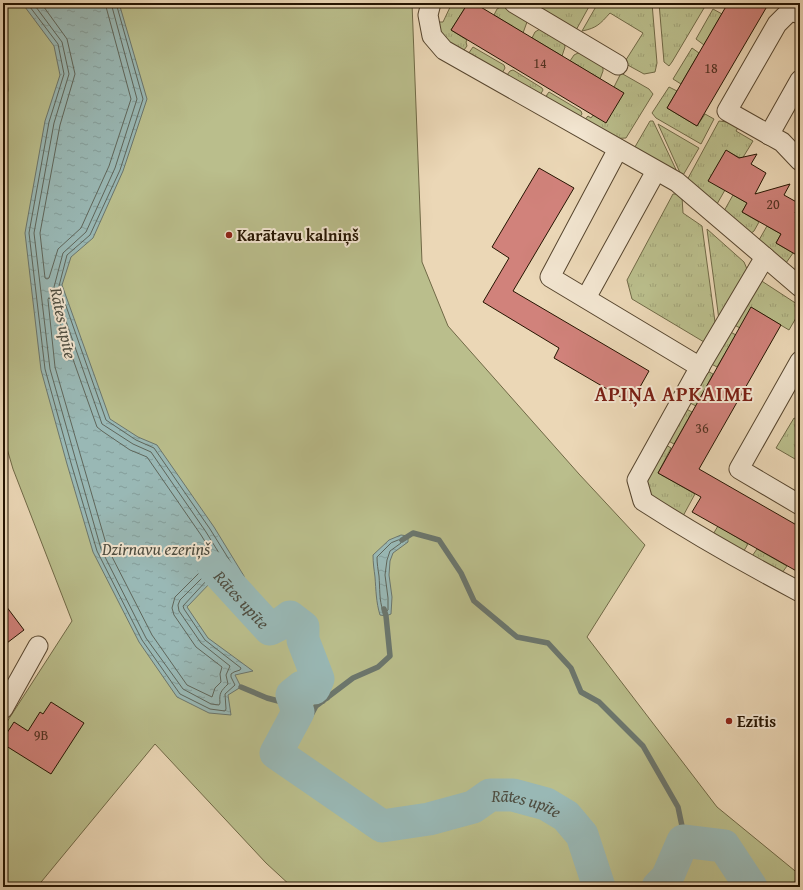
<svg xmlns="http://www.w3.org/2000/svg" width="803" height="890" font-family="'Gentium Book Plus',serif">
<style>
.grass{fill:url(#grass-tufts);stroke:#706946}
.green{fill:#babe8c;stroke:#706946}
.water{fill:url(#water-ripples);stroke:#6b766d}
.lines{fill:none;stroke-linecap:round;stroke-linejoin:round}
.shore{stroke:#5f665b;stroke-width:1}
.stream{stroke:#6b766d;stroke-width:5.5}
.river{stroke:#99b8b5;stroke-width:33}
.building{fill:#d1827b;stroke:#251401}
.minor-casing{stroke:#56452e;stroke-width:21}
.minor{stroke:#f2e5d0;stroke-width:19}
.poi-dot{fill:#8f2418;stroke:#f2e5d0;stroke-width:1.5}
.labels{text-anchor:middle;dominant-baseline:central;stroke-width:4;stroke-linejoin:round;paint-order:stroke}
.number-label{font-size:14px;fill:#503020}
.poi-label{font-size:16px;font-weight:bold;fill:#251401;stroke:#f2e5d0;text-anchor:start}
.water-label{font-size:17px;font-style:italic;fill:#4e4d40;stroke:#f2e5d0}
.district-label{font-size:20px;font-weight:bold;letter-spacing:1px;fill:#7a1f14;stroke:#f2e5d0}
</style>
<defs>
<pattern id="grass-tufts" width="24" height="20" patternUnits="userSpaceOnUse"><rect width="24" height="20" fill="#babe8c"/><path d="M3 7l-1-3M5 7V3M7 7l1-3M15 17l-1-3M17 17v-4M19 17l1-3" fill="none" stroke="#a0a277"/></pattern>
<pattern id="water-ripples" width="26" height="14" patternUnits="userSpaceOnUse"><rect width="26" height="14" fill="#99b8b5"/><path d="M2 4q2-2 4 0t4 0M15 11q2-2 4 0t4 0" fill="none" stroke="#849d9a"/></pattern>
</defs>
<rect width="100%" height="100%" fill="#ebd7b6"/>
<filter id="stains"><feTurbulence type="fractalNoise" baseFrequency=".005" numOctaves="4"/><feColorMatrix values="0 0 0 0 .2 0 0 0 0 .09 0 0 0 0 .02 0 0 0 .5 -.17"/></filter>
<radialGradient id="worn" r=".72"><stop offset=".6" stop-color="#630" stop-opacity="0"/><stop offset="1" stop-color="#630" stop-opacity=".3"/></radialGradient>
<g class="grass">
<polygon points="452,3 468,3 451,30 467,40 466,42 467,46 461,54 438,36 438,22 443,22"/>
<polygon points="527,3 591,3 575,32"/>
<path d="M598 3H652L657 63 655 72 644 74 624 63 643 33 610 13C600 24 597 28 582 31Z"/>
<polygon points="659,3 707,3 672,62 669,66 664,62"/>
<polygon points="504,5 514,8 527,22 523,33 494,15 497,9"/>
<polygon points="713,9 722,14 704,45 696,39"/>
<polygon points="540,29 564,42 565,47 562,56 532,38 535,32"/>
<polygon points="473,47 504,65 505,68 500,77 466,57"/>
<polygon points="692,48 699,53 681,84 673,79"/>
<polygon points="578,53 586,53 603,66 603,71 600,79 570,61 574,55"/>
<polygon points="513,70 542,88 543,90 539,97 504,79 510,71"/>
<polygon points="621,73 649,89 653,94 626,138 605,139 582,123 588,116 591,118 614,87"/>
<polygon points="669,87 677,91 667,108 697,126 705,114 714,119 701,144 656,118 652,113"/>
<polygon points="549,92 581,111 582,114 579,118 543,100"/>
<polygon points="650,121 653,121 680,178 632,152"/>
<polygon points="719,121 735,123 739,126 736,131 753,141 742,159 727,151 725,190 717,204 686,182"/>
<polygon points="658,124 699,148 682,177"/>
<polygon points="673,194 679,194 682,197 683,213 702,226 715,322 704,342 632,299 627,280"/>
<polygon points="733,195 747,203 742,212 759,222 754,231 750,234 724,211"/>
<polygon points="767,226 781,234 776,243 793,253 786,263 759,240"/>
<polygon points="707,229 744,262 747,269 719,320"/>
<polygon points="754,276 800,306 800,311 789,330 752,308 740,328 727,321"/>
<polygon points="723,328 736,335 717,367 704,360"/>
<polygon points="700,367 713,374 696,406 682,399"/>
<polygon points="679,405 692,412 674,444 661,437"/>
<polygon points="794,418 800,421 800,454 795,459 776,448"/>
<polygon points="661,442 671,448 658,473 695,494 683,516 657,506 641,476"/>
<polygon points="718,526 748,544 742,554 712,536"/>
<polygon points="757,549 787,566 779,577 750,559"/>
</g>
<polygon class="green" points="3,3 412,3 422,262 448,326 579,474 645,545 587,637 717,807 800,875 800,887 292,887 266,863 155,744 37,887 3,887 3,728 72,621 13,469 3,435 3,115 8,90 6,49 3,40"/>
<g class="water">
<polygon points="22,3 119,3 147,99 123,171 93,238 71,257 62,285 110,419 138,437 157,445 214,527 244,576 245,603 230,600 212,581 187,607 208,638 253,671 235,675 241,687 228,695 231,715 209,713 177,697 139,642 93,552 67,464 41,370 25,233 45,121 60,75 54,46"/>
<path d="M401 535 408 536V542L393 553 390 561 389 575 392 597 391 614 386 616 380 615C376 602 376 590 375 577 374 569 373 563 373 555L389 540Z"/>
</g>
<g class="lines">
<g class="shore">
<path d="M27 3 58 44 64 74 49 122 29 233 45 369 71 463 97 551 142 640 180 694 210 709 225 711 226 709 225 694 235 685 231 677V674L234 672 240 670 241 668 205 640 184 609 183 606 208 579 211 577C223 580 225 596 240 597L241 595 240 577 210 529 154 448 136 440 106 420 59 286 67 255 90 235 120 170 143 99 116 3"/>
<path d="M33 3 62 42 69 74 54 123 34 233 50 369 101 549 146 638 183 689 211 704 219 705 220 703C219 693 221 691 228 684L226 675 230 666 201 643 179 611 178 605 180 600 207 573C219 570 225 583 233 589L235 588V579L206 532 151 452 133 444 102 424 54 287 63 253 86 232 115 168 137 99 111 3"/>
<polyline points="41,3 67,39 75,74 60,125 40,233 45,278 47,279 49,278 58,249 81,228 109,166 131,99 105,3"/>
<polygon points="49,298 52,300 97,427 102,431 130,450 147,457 201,535 219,564 218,567 208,567 201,571 175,597 172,608 174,615 196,647 222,667 220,674 221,682 215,688 212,697 187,685 152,635 107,547 55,367 48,300"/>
<path d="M399 540 401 541V543L390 551 387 560 385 575 388 598V610L385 612 383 611C379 600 380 588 379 576 378 569 377 564 377 557L391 543Z"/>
</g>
<g class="stream">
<polyline points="402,540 413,533 439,540 461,573 474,601 517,637 548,643 571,668 581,692 599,702 643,746 678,807 682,826 683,841"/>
<polyline points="318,679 327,698"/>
<polyline points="241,687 267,698 282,702 292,695"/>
<polyline points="298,712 303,715 308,712 310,698 313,698 323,701"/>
<polyline points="302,732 316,706 353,678 378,667 390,656 386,616 384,609"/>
</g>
<g class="river">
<path id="s1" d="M214 568 270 629 282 623 290 617 303 627V640L318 679 314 688 302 687 292 695 298 712 276 753 382 826 429 819 473 807 490 795H513L546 804 566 816 582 835 599 887"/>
<polyline points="658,887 667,878 683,841 724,846 751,887"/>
</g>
</g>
<g class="building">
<polygon points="468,3 474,3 624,93 606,123 451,30"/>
<polygon points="728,3 769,3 697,126 667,108"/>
<polygon points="726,150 739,158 757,154 751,164 766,173 755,194 790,184 784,195 800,204 795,213 800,216 800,257 776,243 781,234 742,212 747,203 708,181"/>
<polygon points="539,168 574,188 513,291 649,371 631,403 554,358 559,348 483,302 509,258 492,247"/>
<polygon points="751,307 781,325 699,469 800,527 800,573 692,512 701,497 658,473"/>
<polygon points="3,602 24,630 3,646"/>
<polygon points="51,702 84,723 51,774 3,744 3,739 14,722 28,731 40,712 43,714"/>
</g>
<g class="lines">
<defs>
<g id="minor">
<polyline points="431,3 428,15 432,36 444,50 677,182 800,287"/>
<polyline points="514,3 618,65"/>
<polyline points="800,14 790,11 777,24 727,111 782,142 800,161"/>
<polyline points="769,135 800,80"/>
<polyline points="618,149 550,277 700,367"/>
<path d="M765 257 702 363 637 480 643 501C694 534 747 564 800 592"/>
<polyline points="586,298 656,171"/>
<polyline points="800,361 739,469 800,505"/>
<polyline points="3,709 38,646"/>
</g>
</defs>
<use href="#minor" class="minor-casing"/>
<use href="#minor" class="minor"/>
</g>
<g class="poi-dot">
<circle cx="229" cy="235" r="4"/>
<circle cx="729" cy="721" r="4"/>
</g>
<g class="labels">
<g class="number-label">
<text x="540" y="63">14</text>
<text x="711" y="68">18</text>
<text x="773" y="204">20</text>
<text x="702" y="428">36</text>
<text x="41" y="735">9B</text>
</g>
<g class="poi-label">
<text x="237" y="235">Karātavu kalniņš</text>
<text x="737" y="721">Ezītis</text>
</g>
<g class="water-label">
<text transform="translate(64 323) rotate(78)">Rātes upīte</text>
<text x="156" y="548">Dzirnavu ezeriņš</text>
<text stroke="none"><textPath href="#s1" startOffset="42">Rātes upīte</textPath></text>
<text stroke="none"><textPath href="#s1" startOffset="557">Rātes upīte</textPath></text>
</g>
<g class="district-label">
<text x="674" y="393">APIŅA APKAIME</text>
</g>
</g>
<rect width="803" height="890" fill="none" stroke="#ebd7b6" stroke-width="16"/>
<rect x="4" y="4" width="795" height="882" fill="none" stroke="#251401" stroke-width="2"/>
<rect x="8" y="8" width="787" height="874" fill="none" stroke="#251401"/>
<rect width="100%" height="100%" filter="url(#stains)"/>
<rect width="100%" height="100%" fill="url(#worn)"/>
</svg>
